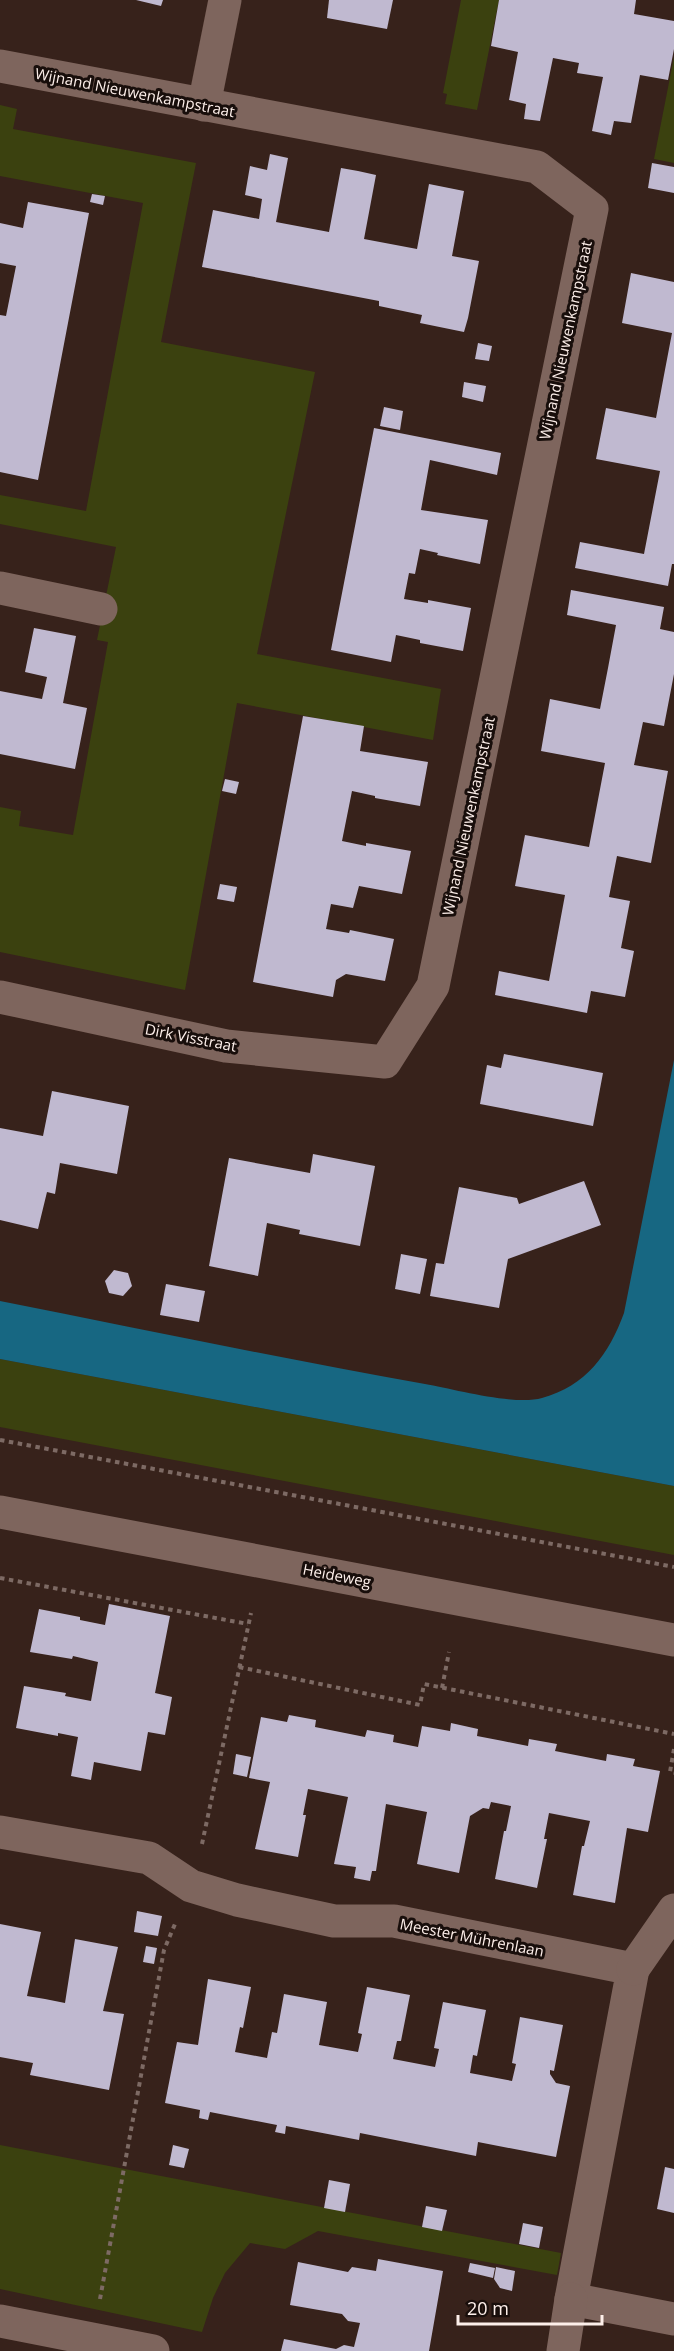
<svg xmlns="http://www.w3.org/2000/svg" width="674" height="2351" font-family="'Open Sans',sans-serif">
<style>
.green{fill:#3b410f}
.water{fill:#176782}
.building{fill:#c0b9d0}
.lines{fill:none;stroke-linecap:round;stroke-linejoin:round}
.path{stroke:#7d6a64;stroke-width:4;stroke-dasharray:4.5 4.5;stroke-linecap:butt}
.minor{stroke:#7e655d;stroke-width:33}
.labels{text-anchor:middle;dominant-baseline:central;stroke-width:6;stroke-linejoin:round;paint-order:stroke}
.street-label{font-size:15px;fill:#fdefea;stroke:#180e0b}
</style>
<rect width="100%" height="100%" fill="#37221b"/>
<g class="green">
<polygon points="461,0 499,0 477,110 445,104 447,94 443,93"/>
<polygon points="674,57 674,163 654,159"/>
<polygon points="0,105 17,109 13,129 196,163 161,342 315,372 257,654 441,689 433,740 237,703 185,990 0,952 0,807 21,811 19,826 73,835 108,642 97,640 116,547 0,524 0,495 86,511 143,203 0,176"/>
<polygon points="0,1359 674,1486 674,1555 0,1427"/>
<polygon points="0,2145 561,2253 557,2275 318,2231 285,2249 250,2243 225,2273 213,2298 202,2332 0,2289"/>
</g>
<path class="water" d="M674 1060V1486L0 1359V1301C142 1329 283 1359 425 1384 454 1389 515 1406 542 1398 586 1386 609 1354 624 1313Z"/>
<g class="building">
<polygon points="136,0 163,0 161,6"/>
<polygon points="329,0 393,0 387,29 327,18"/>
<polygon points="499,0 636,0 634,14 674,21 674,49 668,80 640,75 631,123 614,121 611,135 592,131 603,77 577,73 579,63 553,58 540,121 524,119 526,104 509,100 518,52 491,46"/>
<polygon points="270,154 288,158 276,222 329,232 341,168 358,171 376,175 364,239 417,249 429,184 464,191 452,256 479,261 468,318 464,332 420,323 422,315 379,306 379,301 202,267 213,210 259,219 262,199 245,195 250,166 267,170"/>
<polygon points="652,163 674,167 674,193 648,188"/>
<polygon points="92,194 105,196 103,205 90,202"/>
<polygon points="28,202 89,213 38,480 0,472 0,315 6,316 16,266 0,263 0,223 23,228"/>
<polygon points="631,273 674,282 674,564 672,564 668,586 575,568 580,542 644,554 660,471 596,459 606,408 656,418 664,375 672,333 622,323"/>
<polygon points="478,343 492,346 489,361 475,359"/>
<polygon points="464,382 486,386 483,402 462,397"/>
<polygon points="384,407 403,411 400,430 380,426"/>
<polygon points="374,428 501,453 497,475 430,460 421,510 488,520 480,564 437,555 438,553 420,549 415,574 409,573 404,599 428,603 428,600 471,608 463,651 420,643 420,640 396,635 391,662 331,650"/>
<polygon points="571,590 664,607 660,629 674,632 674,674 664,726 643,722 634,765 668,771 651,863 617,856 609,897 630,901 621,948 634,951 625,997 591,991 587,1013 495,995 499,971 549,981 565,895 515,886 525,835 589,847 605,763 541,751 550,699 600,709 608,668 616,625 567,615"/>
<polygon points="34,628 76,636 63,703 87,708 75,769 0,754 0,691 42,699 47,677 25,672"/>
<polygon points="303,716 364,726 360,751 428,762 420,806 375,798 375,796 352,791 342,841 366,846 366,843 411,851 402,894 359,886 353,908 331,904 326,929 349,933 350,930 394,939 385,981 346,974 336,980 333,997 253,982"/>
<polygon points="225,779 239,782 236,794 222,791"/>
<polygon points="220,884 237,887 234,902 217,899"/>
<polygon points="504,1054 603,1073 593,1126 480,1104 487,1065 501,1068"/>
<polygon points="52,1091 129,1106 117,1174 60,1163 55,1194 47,1192 38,1229 0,1220 0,1128 43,1136"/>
<polygon points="313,1154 375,1166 360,1246 299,1234 300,1230 267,1223 258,1276 209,1266 229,1158 310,1173"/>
<polygon points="584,1181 601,1225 508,1259 499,1308 430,1296 436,1263 444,1264 459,1187 517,1198 519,1204"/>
<polygon points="401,1254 427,1259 420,1294 395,1289"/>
<polygon points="114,1270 128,1273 132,1286 123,1296 109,1293 105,1281"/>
<polygon points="166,1284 205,1291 199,1322 160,1315"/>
<polygon points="109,1604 170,1616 155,1693 172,1697 165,1735 148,1732 141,1771 94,1762 91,1780 71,1776 78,1737 58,1733 58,1736 16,1728 24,1686 66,1693 65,1696 91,1701 98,1662 73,1656 72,1659 30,1652 39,1609 80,1617 80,1620 105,1625"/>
<polygon points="289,1715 316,1720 315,1727 365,1737 367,1730 394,1735 393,1742 418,1747 422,1726 450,1731 451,1723 478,1729 477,1736 503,1741 528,1746 529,1739 557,1744 555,1751 606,1761 607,1754 635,1759 633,1766 660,1771 648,1832 627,1828 615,1903 573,1895 582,1846 584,1846 590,1821 549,1813 544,1839 547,1839 537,1888 495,1879 504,1831 506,1831 511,1806 491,1802 489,1809 483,1808 470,1816 459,1873 417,1864 427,1812 386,1804 376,1871 372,1871 370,1881 354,1878 356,1867 334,1864 348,1797 308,1789 303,1815 306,1815 298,1857 255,1849 270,1782 249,1778 261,1717 287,1722"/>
<polygon points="236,1754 251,1757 247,1777 233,1774"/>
<polygon points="137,1911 162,1916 158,1936 134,1932"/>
<polygon points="0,1924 41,1932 27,1996 45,1999 65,2003 75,1939 118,1947 103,2011 124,2014 109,2090 30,2075 33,2063 0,2057"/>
<polygon points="146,1946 157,1948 154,1964 143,1962"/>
<polygon points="208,1979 251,1987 243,2028 240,2027 235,2052 267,2058 272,2032 277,2033 284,1994 327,2002 319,2045 358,2052 362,2034 358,2033 367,1987 410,1995 401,2041 397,2041 393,2059 435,2067 439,2049 434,2048 443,2002 486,2010 477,2056 473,2055 470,2073 512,2081 516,2064 512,2063 520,2017 563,2025 554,2071 550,2070 550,2074 556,2083 570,2086 556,2157 478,2142 476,2156 360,2133 359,2140 286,2126 285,2134 275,2132 277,2125 210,2112 208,2120 199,2118 200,2110 165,2103 177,2042 198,2045"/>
<polygon points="173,2145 189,2149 184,2168 169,2165"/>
<polygon points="665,2167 674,2169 674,2213 657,2209"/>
<polygon points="329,2180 350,2184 345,2212 324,2208"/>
<polygon points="426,2206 447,2210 442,2231 422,2227"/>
<polygon points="523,2223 543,2227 539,2248 519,2244"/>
<polygon points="378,2259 443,2271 429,2351 281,2351 284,2339 336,2349 344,2345 354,2347 360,2323 348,2321 342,2314 290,2305 298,2262 348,2272 352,2267 376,2271"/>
<polygon points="470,2263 495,2268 493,2278 468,2272"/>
<polygon points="496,2267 515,2271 512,2291 500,2288 494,2279"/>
</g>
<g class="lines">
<g class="path">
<polyline points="0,1440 674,1567"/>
<polyline points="0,1578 248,1624"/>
<polyline points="239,1667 420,1705 424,1684 674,1734"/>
<polyline points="442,1688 449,1652"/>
<polyline points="674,1749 670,1772 674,1773"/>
<polyline points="202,1844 251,1613"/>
<polyline points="100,2299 164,1950 175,1924"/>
</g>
<g class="minor">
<polyline points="0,66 537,167 592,209 433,986 385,1062 226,1046 0,997"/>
<polyline points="204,105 225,0"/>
<polyline points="0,588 101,609"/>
<polyline points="0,1512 674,1640"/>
<polyline points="0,1832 149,1858 191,1886 237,1900 334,1921 394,1921 633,1969 571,2299 674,2319"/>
<polyline points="633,1969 674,1910"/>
<polyline points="0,2321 153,2351"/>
<polyline points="563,2351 571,2299"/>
</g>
</g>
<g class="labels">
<g class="street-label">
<text transform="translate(135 92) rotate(11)">Wijnand Nieuwenkampstraat</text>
<text transform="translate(565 340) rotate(-78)">Wijnand Nieuwenkampstraat</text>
<text transform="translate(468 816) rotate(-78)">Wijnand Nieuwenkampstraat</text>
<text transform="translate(191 1037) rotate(11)">Dirk Visstraat</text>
<text transform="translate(337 1575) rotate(11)">Heideweg</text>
<text transform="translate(472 1937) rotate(11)">Meester Mührenlaan</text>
</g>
</g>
<path d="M458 2315v9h144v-9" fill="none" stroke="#fdefea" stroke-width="3"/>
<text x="467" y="2315" font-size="18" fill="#fdefea" stroke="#180e0b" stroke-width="4.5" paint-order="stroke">20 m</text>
</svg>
